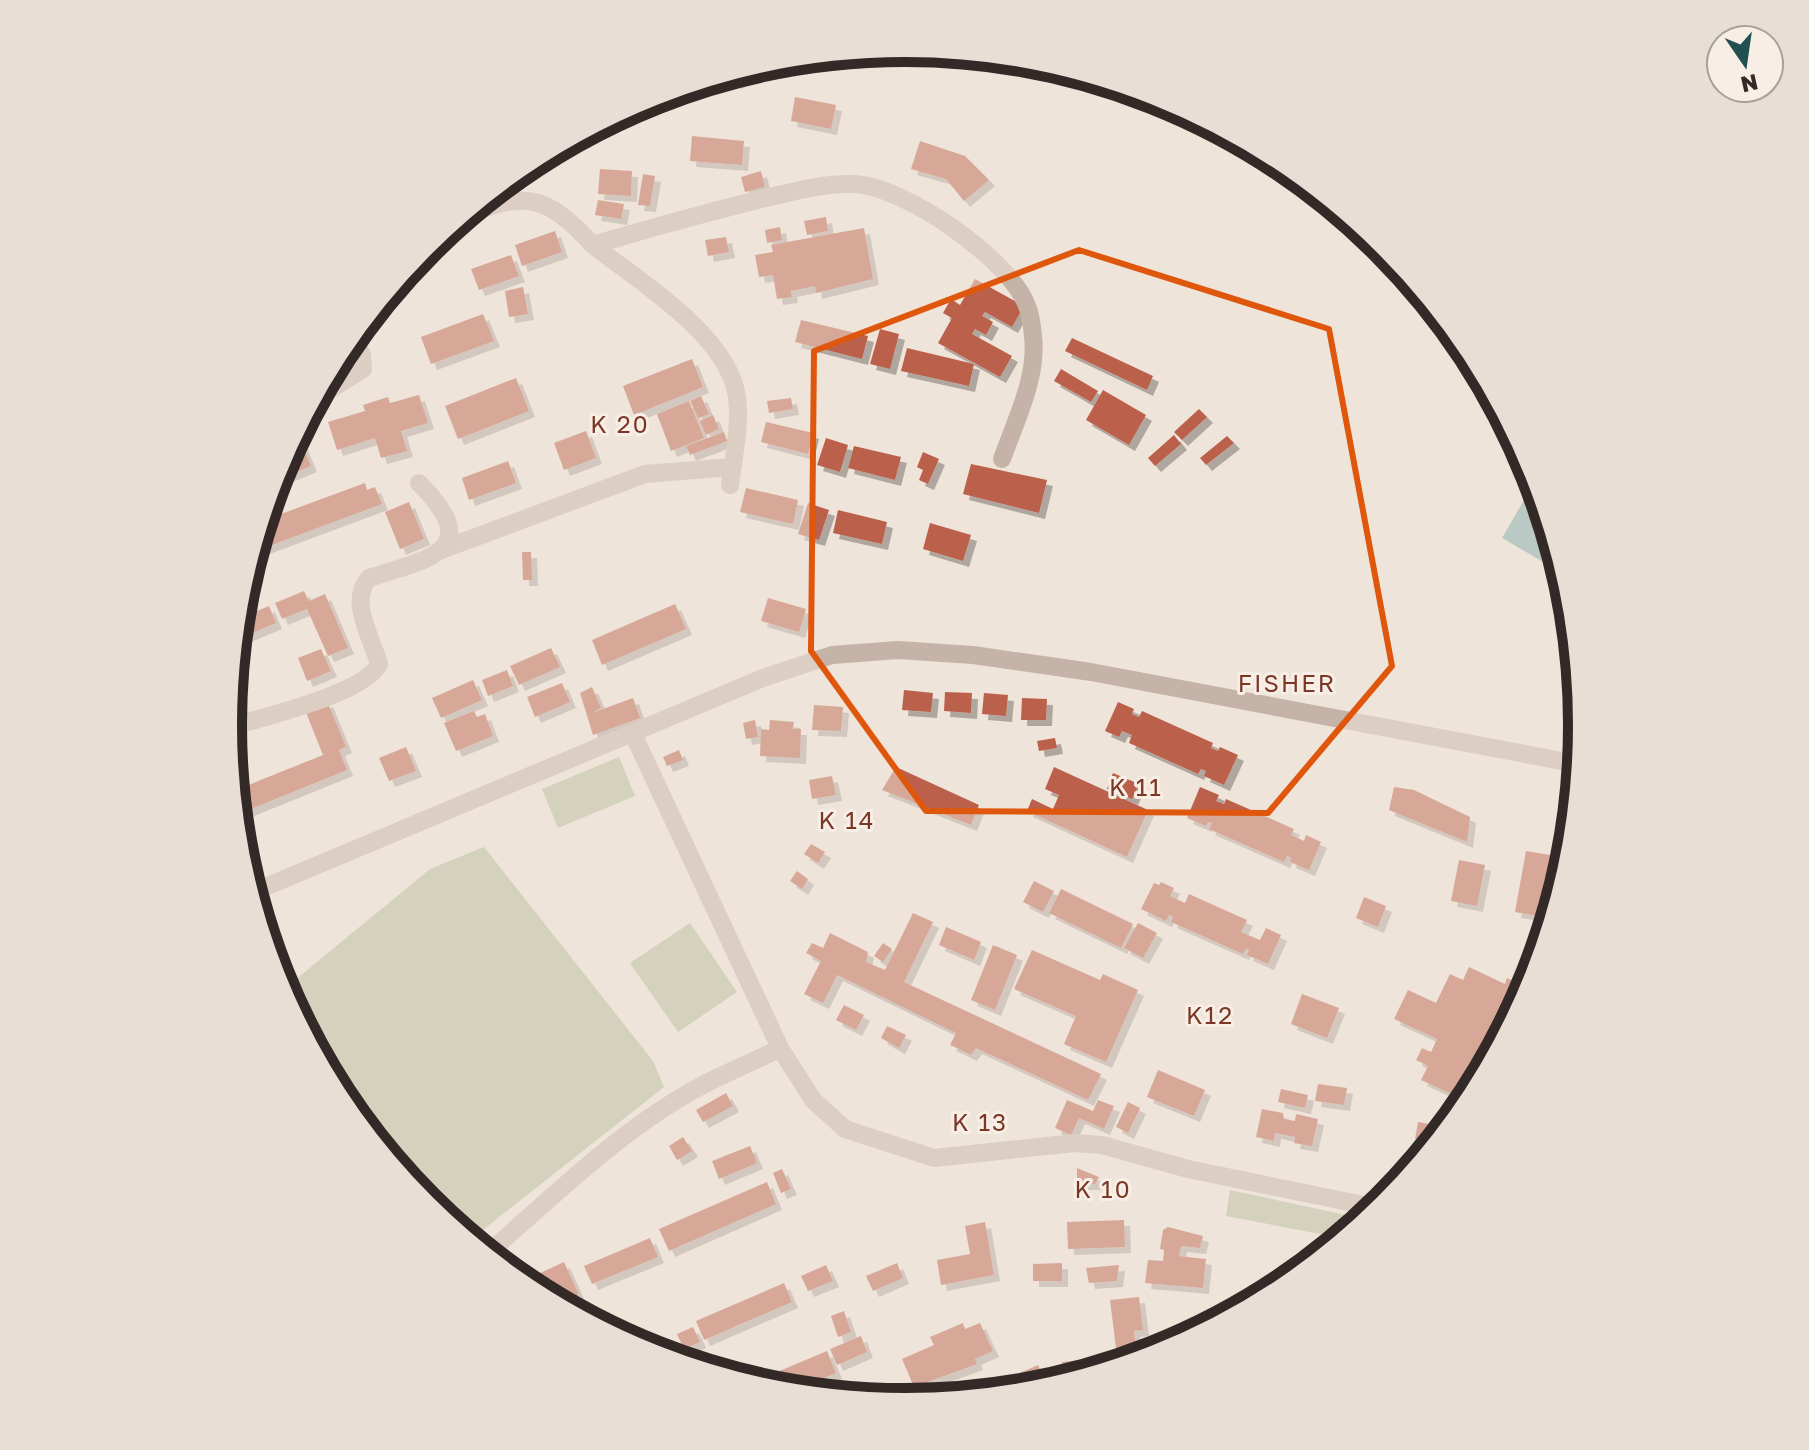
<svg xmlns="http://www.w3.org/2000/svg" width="1809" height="1450" font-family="'Golos Text',sans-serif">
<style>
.green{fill:#b3bc9b}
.water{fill:#7ba9a9}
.building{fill:#bb604b;filter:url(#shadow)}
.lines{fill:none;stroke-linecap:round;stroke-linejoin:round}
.street{stroke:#c6b3a7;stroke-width:18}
.marked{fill:none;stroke:#df570d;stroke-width:6;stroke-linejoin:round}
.labels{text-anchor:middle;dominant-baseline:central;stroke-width:6;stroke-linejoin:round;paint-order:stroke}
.quarter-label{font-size:24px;letter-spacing:2px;fill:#7b3627;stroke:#f7eee5}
.rim{fill:none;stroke:#332a27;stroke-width:10}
</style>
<defs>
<filter id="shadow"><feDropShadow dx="6" dy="6" stdDeviation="0" flood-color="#0004"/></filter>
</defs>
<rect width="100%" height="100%" fill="#efe4d9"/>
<g class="green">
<polygon points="619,757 635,796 558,828 542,789"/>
<polygon points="484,847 653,1061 664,1087 470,1240 425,1203 341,1101 283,990 430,869"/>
<polygon points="690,923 737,992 678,1032 630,963"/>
<polygon points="1230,1190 1364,1219 1341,1238 1226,1216"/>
</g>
<polygon class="water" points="1535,481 1562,573 1502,538"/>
<g class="building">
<polygon points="757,66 759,71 735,83 730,74"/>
<polygon points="699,83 649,108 645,100 646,99"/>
<polygon points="795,97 836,105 831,129 791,121"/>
<polygon points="692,136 744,141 742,165 690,161"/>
<polygon points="920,141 965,156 989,180 964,201 946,179 911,169"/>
<polygon points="600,169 632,171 631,196 598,194"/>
<polygon points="761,171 765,187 745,192 741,177"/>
<polygon points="643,174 655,176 650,206 638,205"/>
<polygon points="598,200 624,204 621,219 595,215"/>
<polygon points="826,217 828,231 807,235 804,221"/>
<polygon points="780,227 782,240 767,243 765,230"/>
<polygon points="864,228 873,279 816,293 815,286 791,291 792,297 777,299 773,275 759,277 755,255 773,252 771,245"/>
<polygon points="555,231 562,252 522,266 515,245"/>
<polygon points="726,237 729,252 708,256 705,240"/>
<polygon points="511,255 519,276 479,290 471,269"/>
<polygon points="975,279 1024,306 1012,327 985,312 982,316 993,322 986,335 975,329 972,334 1012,356 1000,377 938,343 952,318 943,313 951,299 960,305"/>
<polygon points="523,287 528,314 509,317 505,291"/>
<polygon points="483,314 494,341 431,364 421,337"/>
<polygon points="801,320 868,336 862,359 795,342"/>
<polygon points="880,329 899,334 890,369 870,364"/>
<polygon points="1072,338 1153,376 1147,390 1065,351"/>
<polygon points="907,348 974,364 969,386 901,371"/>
<polygon points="692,359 703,387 634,415 623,386"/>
<polygon points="1061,369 1098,391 1091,402 1054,381"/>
<polygon points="516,378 529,411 458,439 445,406"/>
<polygon points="1103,390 1146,415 1129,445 1086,420"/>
<polygon points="419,395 428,423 401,431 407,451 381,458 375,438 337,450 328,422 365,411 363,405 388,397 390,403"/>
<polygon points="701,396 709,414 698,418 690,401"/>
<polygon points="791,398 793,409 769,413 767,401"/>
<polygon points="689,401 704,438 671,451 657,414"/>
<polygon points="1199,409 1207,417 1182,440 1174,432"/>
<polygon points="713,415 719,429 706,435 700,421"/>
<polygon points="766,422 813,433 808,454 761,442"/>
<polygon points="586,431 596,458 564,470 554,443"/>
<polygon points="724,432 727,441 690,455 686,446"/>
<polygon points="1174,435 1181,444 1155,466 1148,458"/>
<polygon points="1227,436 1234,443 1206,465 1200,458"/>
<polygon points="299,437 311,466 275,481 293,440"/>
<polygon points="826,438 848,445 840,472 817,465"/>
<polygon points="854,446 901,457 895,480 848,468"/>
<polygon points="923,452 939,459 928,484 919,480 923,470 917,467"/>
<polygon points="508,461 516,483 469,500 462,478"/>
<polygon points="971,464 1047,480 1039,513 963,494"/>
<polygon points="365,483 367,490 375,487 382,504 253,552 262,521"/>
<polygon points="746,488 798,500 793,524 740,512"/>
<polygon points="409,502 424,539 400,549 385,512"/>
<polygon points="808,503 829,510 819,540 798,534"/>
<polygon points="838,510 887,522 882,544 833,533"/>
<polygon points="930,523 971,535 963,561 923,549"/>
<polygon points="522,552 531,552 532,580 523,580"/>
<polygon points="304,591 309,601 325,594 348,648 328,656 307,609 282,619 275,603"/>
<polygon points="768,598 806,609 799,632 761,621"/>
<polygon points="675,604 686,629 602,665 592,640"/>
<polygon points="269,606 276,623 236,640 238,619"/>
<polygon points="551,648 560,667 519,685 510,666"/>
<polygon points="321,649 331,671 307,681 298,658"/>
<polygon points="507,670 513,686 488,696 482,680"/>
<polygon points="473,680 482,700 441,718 432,698"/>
<polygon points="562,683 570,702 535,717 527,697"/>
<polygon points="592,687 601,708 592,713 633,698 640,718 593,735 580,693"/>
<polygon points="904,690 933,693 931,712 902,710"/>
<polygon points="945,692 972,693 971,713 944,711"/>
<polygon points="984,693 1008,695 1006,716 982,714"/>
<polygon points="1022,698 1047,699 1046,720 1021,720"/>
<polygon points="327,701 346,747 339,750 347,770 241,813 235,797 230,748 246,786 323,755 305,710"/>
<polygon points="1118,702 1134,709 1132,714 1139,717 1142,711 1213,743 1211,748 1218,751 1220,747 1238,755 1224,785 1204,776 1206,771 1201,769 1198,774 1129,743 1132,735 1122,731 1119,737 1105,731"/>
<polygon points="814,705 843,707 841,731 812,730"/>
<polygon points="474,711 477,717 485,714 493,736 456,751 444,723"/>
<polygon points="755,720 758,737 746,739 743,723"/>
<polygon points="770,720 794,722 793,729 801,729 800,758 760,756 761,729 769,730"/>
<polygon points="1055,738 1057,748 1039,751 1037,741"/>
<polygon points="406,747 416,771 389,781 379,758"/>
<polygon points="679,750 683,760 667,766 663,757"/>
<polygon points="896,767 979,805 971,825 882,790"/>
<polygon points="1054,767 1148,810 1127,857 1027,811 1032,799 1053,809 1059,795 1045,789"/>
<polygon points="1113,773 1139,784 1132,799 1107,789"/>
<polygon points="832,776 836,795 812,799 809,780"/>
<polygon points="1200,787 1219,795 1216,801 1224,804 1226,799 1294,829 1291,835 1304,841 1306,835 1321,842 1309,870 1290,862 1291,858 1287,856 1284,862 1209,829 1212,823 1208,822 1206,826 1187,818"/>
<polygon points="1394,787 1414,790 1470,817 1467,842 1389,810"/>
<polygon points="811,844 825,852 818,863 804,854"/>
<polygon points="1526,851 1568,858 1550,918 1515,912"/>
<polygon points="1459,860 1485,865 1477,906 1451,901"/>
<polygon points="797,871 808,879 802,889 790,881"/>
<polygon points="1034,881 1054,891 1043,912 1023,902"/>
<polygon points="1161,882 1174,888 1170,896 1185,903 1189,894 1247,920 1241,932 1260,940 1266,928 1281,935 1268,964 1247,955 1249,950 1246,949 1243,954 1171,922 1173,917 1169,915 1166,921 1141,909 1154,883 1159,885"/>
<polygon points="1061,889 1133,924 1121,948 1049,913"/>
<polygon points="1364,897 1386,906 1378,927 1356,918"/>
<polygon points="913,913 933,922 904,982 1101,1074 1088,1100 976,1048 971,1055 957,1048 950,1045 956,1033 837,975 823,1003 804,994 821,961 806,953 812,943 823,948 830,933 868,952 866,962 885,970"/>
<polygon points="1138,923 1157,933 1143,958 1124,948"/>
<polygon points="946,927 981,942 974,960 939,945"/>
<polygon points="883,943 892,949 883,962 874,956"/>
<polygon points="993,945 1017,955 995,1010 971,1000"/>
<polygon points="1032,950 1100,980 1103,974 1138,990 1106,1062 1064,1044 1076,1016 1014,989"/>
<polygon points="1469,967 1505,984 1507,978 1528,988 1467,1101 1421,1080 1428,1066 1416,1060 1422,1048 1431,1052 1437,1039 1394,1019 1408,990 1436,1003 1450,974 1463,980"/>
<polygon points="1302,994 1339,1008 1327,1038 1291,1024"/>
<polygon points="844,1005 864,1015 856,1030 836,1020"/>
<polygon points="887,1026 906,1035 899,1048 881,1038"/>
<polygon points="1158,1070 1205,1090 1194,1116 1147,1097"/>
<polygon points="1318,1084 1347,1088 1344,1105 1315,1101"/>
<polygon points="1281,1089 1308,1095 1305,1108 1278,1102"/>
<polygon points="726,1093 733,1106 703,1122 696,1110"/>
<polygon points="1067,1100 1093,1111 1098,1100 1114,1106 1104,1129 1079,1118 1071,1135 1055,1128"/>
<polygon points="1128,1102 1140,1108 1128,1133 1116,1127"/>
<polygon points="1262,1109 1283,1113 1284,1119 1295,1121 1296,1114 1318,1119 1312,1146 1294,1143 1295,1137 1275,1133 1274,1141 1256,1137"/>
<polygon points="1443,1116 1453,1118 1428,1149 1429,1142 1415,1139 1418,1122 1441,1126"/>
<polygon points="683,1137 692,1151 677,1160 669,1146"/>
<polygon points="750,1146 757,1163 719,1179 712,1161"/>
<polygon points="1077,1168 1099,1177 1095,1184 1077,1184"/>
<polygon points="782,1169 791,1189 781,1193 773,1173"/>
<polygon points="767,1182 776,1204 669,1251 659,1229"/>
<polygon points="1124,1220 1125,1247 1068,1249 1067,1222"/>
<polygon points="985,1222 994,1275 941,1285 937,1260 970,1254 965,1226"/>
<polygon points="1168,1227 1203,1236 1200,1248 1181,1246 1179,1256 1206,1259 1203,1288 1145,1283 1148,1260 1163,1261 1164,1250 1160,1249 1163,1230"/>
<polygon points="650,1238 658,1257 592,1284 584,1266"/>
<polygon points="564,1262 579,1295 558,1304 521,1282"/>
<polygon points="897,1263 903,1278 873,1291 866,1276"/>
<polygon points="1062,1263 1062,1281 1033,1281 1033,1264"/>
<polygon points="826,1265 833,1281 808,1291 801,1276"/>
<polygon points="1119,1265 1117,1281 1089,1283 1086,1268"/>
<polygon points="784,1283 792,1302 704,1340 696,1321"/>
<polygon points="1139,1297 1143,1330 1134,1331 1137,1358 1064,1381 1062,1362 1117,1356 1110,1300"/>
<polygon points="844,1311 851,1332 838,1337 831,1316"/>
<polygon points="963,1323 965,1329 980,1323 993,1351 975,1359 977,1364 914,1387 902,1359 934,1345 930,1337"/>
<polygon points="693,1327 700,1342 684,1349 677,1334"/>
<polygon points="861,1336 867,1352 837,1365 830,1349"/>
<polygon points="659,1339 668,1357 640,1347"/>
<polygon points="1165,1342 1165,1349 1145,1356 1144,1344"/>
<polygon points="827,1351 836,1373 793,1391 751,1383"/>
<polygon points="1038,1365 1047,1386 969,1396 969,1395"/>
</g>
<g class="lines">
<g class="street">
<polyline points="515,173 609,127 620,113"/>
<path d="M463 216C528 190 547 196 593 245 647 229 702 214 757 200 789 193 821 183 853 184 903 185 1010 259 1027 306 1031 315 1032 327 1033 336 1038 377 1015 422 1002 459"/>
<path d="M593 245C637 280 713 326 733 381 744 410 734 454 730 485"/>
<polyline points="316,398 363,369 362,354 351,338"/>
<polyline points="441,550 645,474 732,467"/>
<path d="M228 728C261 717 365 694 379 664 372 638 348 601 369 578 430 558 486 551 419 483"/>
<polyline points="633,734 780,1048 813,1100 845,1129 934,1158 1075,1143 1102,1145 1188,1169 1378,1208"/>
<polyline points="251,893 763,678 832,655 898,650 973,655 1091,672 1578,764"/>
<path d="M487 1254C554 1196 622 1128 701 1086 727 1072 754 1062 780 1048"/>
</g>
</g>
<path d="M0 0H1809V1450H0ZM1079 250 1329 329 1392 666 1268 813 926 811 811 651 814 351Z" fill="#efe4d9" fill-opacity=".55" fill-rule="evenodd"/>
<path class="marked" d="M1079 250 1329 329 1392 666 1268 813 926 811 811 651 814 351Z"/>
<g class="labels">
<g class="quarter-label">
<text x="620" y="423">K 20</text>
<text x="1287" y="682">FISHER</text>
<text x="1136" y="786">K 11</text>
<text x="847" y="819">K 14</text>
<text x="1210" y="1014">K12</text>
<text x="980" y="1121">K 13</text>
<text x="1103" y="1188">K 10</text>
</g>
</g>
<path d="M0 0H1809V1450H0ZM242 725a663 663 0 1 1 1326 0a663 663 0 1 1-1326 0Z" fill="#e7ded6" fill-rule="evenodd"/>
<path class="rim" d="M242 725a663 663 0 1 1 1326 0a663 663 0 1 1-1326 0Z"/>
<g transform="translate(1745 64) rotate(167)"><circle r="38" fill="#f7eee5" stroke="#a9a099" stroke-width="2"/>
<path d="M0-6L14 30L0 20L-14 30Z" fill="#205050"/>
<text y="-12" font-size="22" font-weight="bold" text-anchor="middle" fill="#332a27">N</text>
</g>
</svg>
